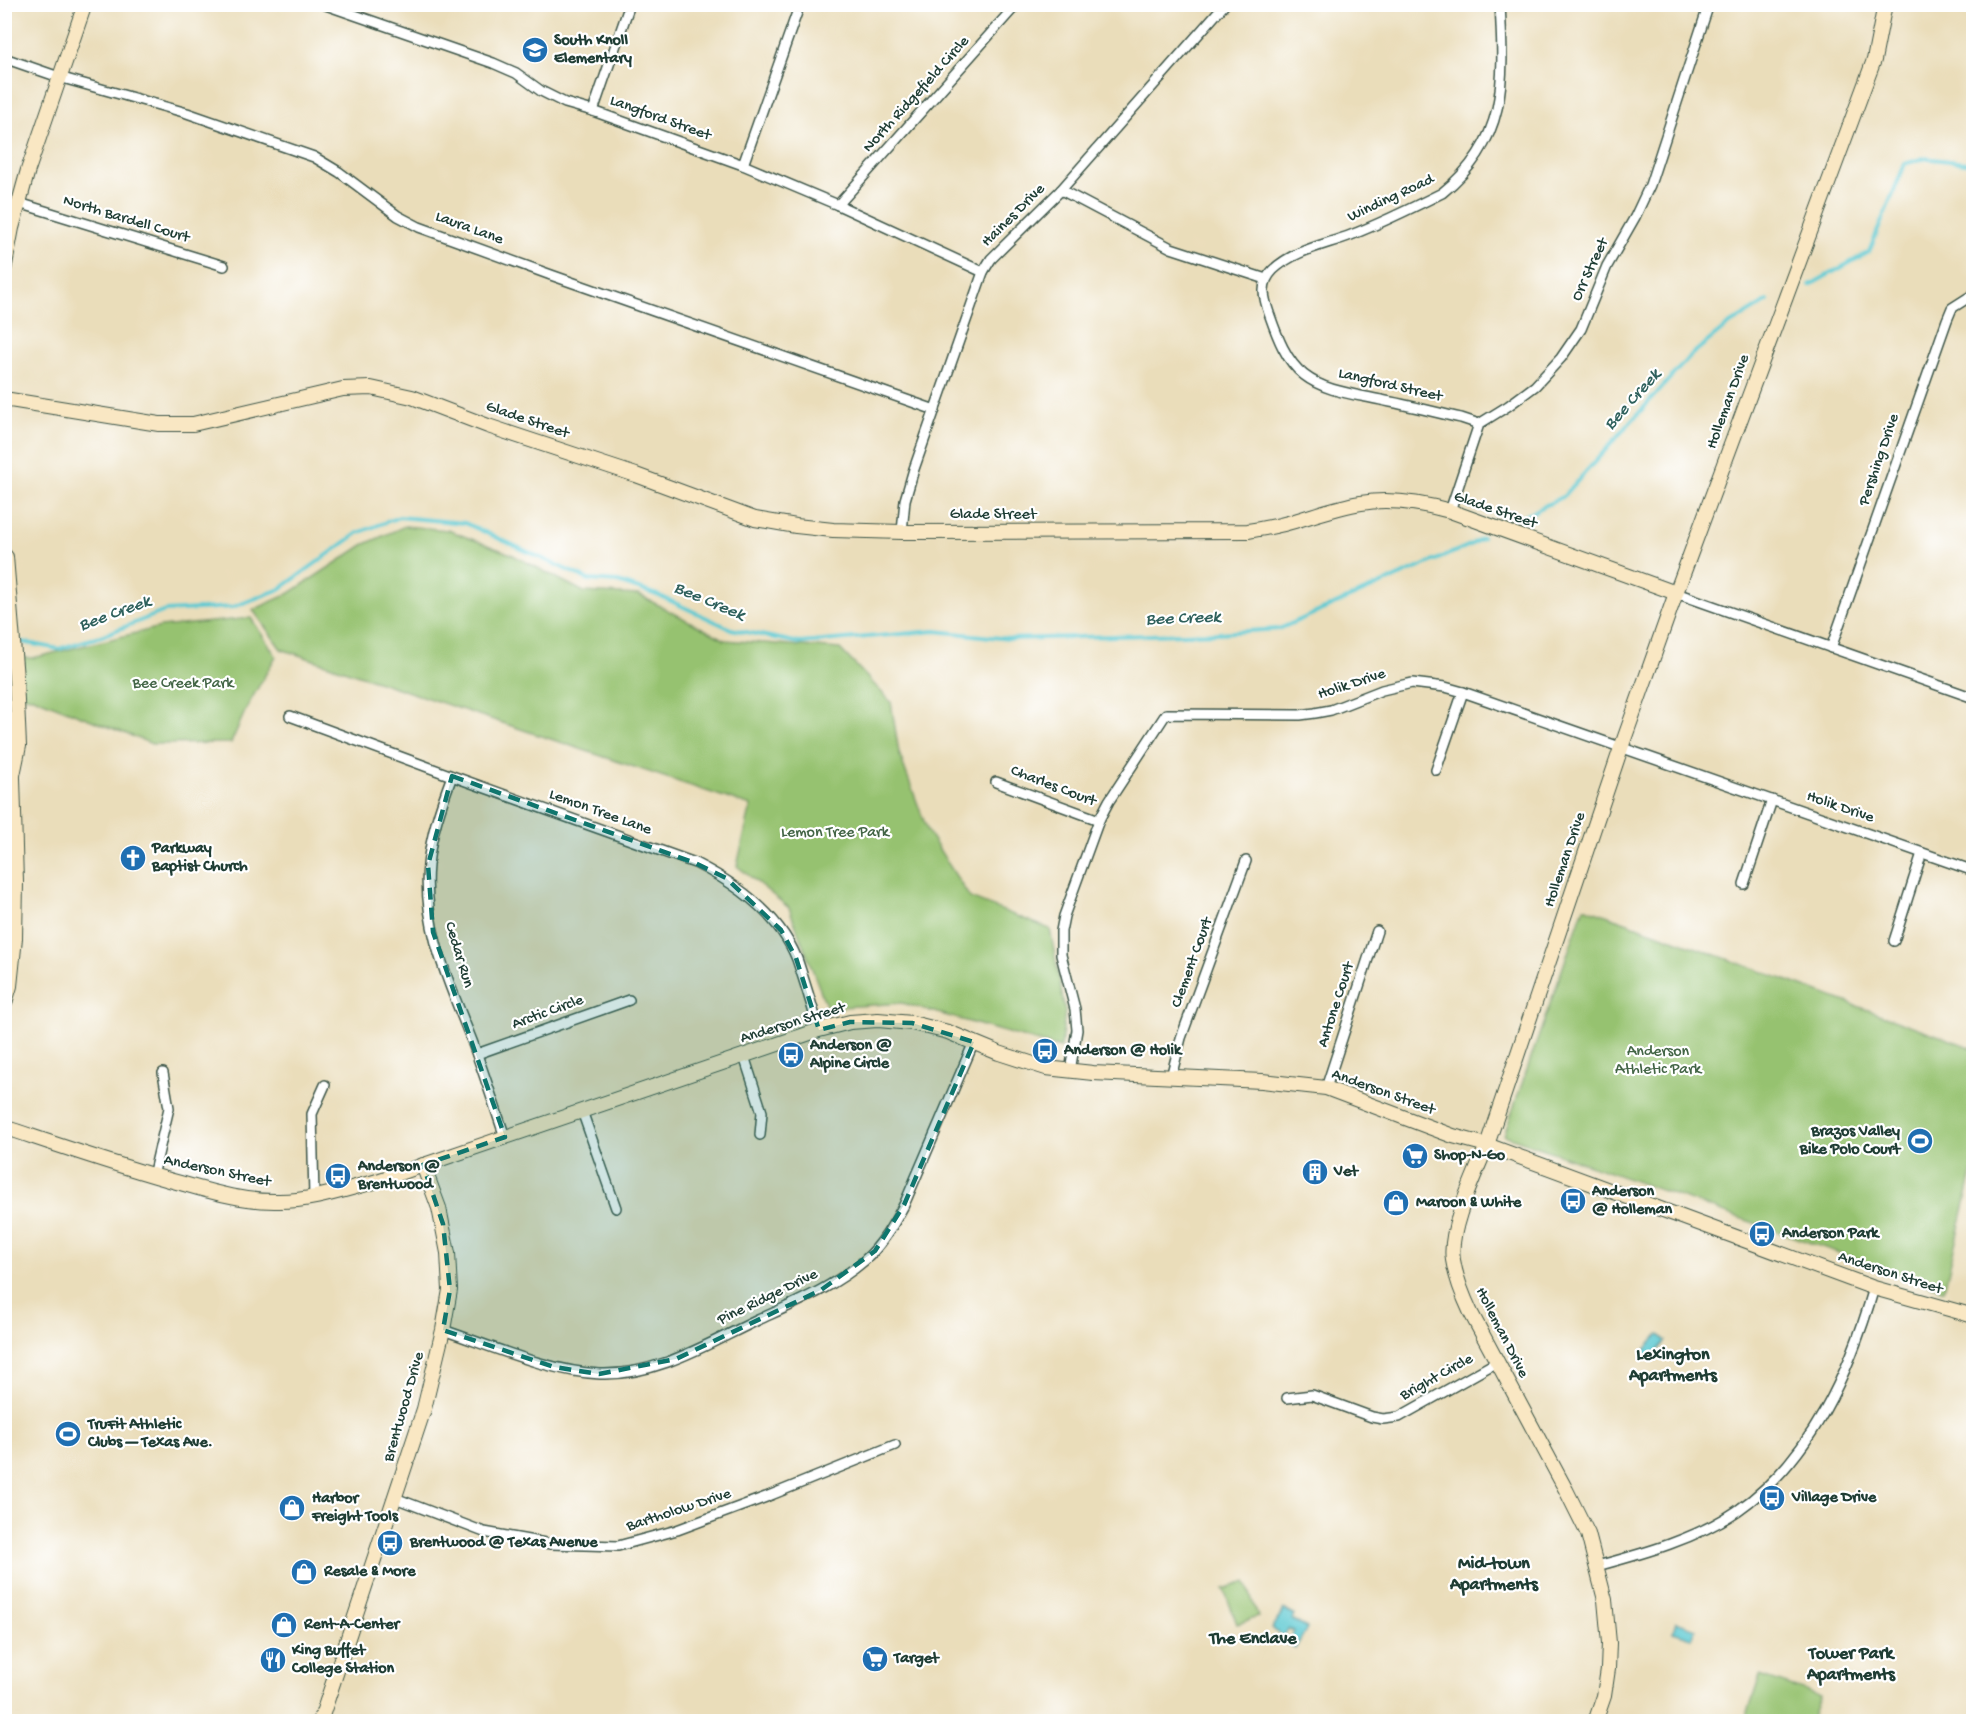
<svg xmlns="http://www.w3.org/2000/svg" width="1978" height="1726" font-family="'Gochi Hand',sans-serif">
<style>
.green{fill:#96c26f;stroke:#5a8052;stroke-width:1.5}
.water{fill:#5cc9d2;stroke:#3e8383;stroke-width:1.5}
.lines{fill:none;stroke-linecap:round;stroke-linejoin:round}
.stream{stroke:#5cc9d2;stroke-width:4}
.street-casing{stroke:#3d5548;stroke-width:12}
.secondary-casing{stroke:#3d5548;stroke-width:16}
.street{stroke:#fff;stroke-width:9}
.secondary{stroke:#f9e7c3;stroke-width:14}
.marked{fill:#0f766e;fill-opacity:0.2;stroke:#0f766e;stroke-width:4.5;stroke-dasharray:12 8;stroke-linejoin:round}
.labels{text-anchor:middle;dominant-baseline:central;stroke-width:4.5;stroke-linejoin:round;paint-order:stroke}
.poi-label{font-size:16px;font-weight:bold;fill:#1f3d34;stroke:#fff;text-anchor:start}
.street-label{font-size:16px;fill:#1f3d34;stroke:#fff}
.park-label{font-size:16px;fill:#436546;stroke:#fff}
.water-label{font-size:18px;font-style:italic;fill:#2e605c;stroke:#fff}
.neighbourhood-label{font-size:18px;font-weight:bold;fill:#1f3d34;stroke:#fff}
</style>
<rect width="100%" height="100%" fill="#fff"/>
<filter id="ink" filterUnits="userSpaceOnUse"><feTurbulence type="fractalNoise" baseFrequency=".0167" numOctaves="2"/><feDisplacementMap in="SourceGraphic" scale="12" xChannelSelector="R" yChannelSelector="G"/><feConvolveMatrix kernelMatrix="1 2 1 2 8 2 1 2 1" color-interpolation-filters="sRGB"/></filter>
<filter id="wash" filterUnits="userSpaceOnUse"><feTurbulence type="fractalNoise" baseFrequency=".008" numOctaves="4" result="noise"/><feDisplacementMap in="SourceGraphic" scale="24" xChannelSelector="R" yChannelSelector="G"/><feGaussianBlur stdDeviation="1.35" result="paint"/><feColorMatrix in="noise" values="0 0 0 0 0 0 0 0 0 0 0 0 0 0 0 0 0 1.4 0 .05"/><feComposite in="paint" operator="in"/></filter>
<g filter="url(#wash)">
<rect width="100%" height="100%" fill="#eaddba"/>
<g class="green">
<polygon points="405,526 448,530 511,554 584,592 639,595 725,640 840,649 891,702 899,753 928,832 970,898 1050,929 1065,1011 1061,1048 902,1003 827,1008 789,908 737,866 751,806 281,649 253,610 290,593 363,545"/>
<polygon points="251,618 276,656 247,707 231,743 152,744 33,697 5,694 5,657 33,658 161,627"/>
<polygon points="1584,907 1973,1048 1973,1170 1944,1290 1504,1135"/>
<polygon points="1246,1582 1258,1617 1237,1624 1224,1589"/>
<polygon points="1760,1676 1820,1696 1811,1721 1745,1721"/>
</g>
<g class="water">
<polygon points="1659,1334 1666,1341 1651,1359 1643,1352"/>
<polygon points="1284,1609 1294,1615 1292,1620 1307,1628 1295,1649 1287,1645 1294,1631 1288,1629 1284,1636 1272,1629"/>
<polygon points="1676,1622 1696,1629 1692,1638 1673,1632"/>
</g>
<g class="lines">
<g class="stream">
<polyline points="1810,285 1869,252 1905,164 1924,158 1974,164"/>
<polyline points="1521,518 1564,496 1691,355 1727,326 1768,301"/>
<polyline points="22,642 59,649 104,635 165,611 233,607 280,589 358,533 399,517 465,523 589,580 618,582 660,596 731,629 800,643 935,631 1010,639 1218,633 1279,629 1470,545 1482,538"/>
</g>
</g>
</g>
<g filter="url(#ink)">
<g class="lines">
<defs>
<g id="street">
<polyline points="323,4 493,63 516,73 541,91 565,103 593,111 743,165 838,205 983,272"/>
<polyline points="4,58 59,77 187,113 314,157 339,172 398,216 419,227 551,275 935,410"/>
<polyline points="593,111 630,4"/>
<polyline points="743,165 800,4"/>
<polyline points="1061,190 1171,248 1266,279"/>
<polyline points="19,203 224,266"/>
<polyline points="838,205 1017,4"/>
<path d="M1479 424 1461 418C1434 412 1408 405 1381 400 1354 394 1326 392 1304 375 1286 361 1277 336 1270 316 1264 299 1259 284 1273 270 1294 250 1325 245 1351 235 1382 223 1412 208 1442 193 1508 140 1504 81 1500 4"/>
<polyline points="1450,511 1479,424 1508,406 1535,386 1561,358 1581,329 1607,266 1635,217 1650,185 1709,4"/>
<polyline points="902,532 905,500 914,469 983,272 991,259 1061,190 1225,4"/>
<polyline points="1676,593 1974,698"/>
<polyline points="1831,648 1947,320 1952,308 1974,294"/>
<path d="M290 716 452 776 695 863C737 884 779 914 797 959 805 982 812 1006 819 1030"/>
<polyline points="1436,770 1463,692"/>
<path d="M452 776C441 805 431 834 428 865 422 927 450 985 472 1041 484 1073 494 1105 505 1137"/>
<polyline points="996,782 1099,820"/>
<polyline points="1744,884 1772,800"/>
<polyline points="1894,941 1922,853"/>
<polyline points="477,1054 629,1000"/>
<polyline points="744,1056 762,1112 760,1135"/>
<polyline points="1070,1071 1077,1030 1075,1009 1061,955 1061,931 1064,916 1099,820 1109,801 1166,714 1300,715 1315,713 1331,710 1382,690 1412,683 1445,687 1463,692 1974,871"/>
<polyline points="1171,1077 1181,1038 1246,861"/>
<polyline points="1326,1088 1377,931"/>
<polyline points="582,1111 616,1208"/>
<polyline points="153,1176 169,1108 163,1073"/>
<polyline points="314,1197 312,1114 325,1085"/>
<path d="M443 1330C491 1346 550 1372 600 1374 657 1376 709 1343 758 1320 795 1303 834 1287 865 1260 882 1245 893 1225 904 1205L974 1042"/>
<polyline points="1287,1398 1312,1395 1372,1417 1383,1419 1399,1417 1497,1362"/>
<polyline points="395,1498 484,1532 551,1544 618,1546 677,1530 766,1497 895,1445"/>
<path d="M1597 1566C1645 1553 1696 1539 1737 1511 1811 1460 1850 1371 1874 1288"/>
</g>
<g id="secondary">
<polyline points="4,270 12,228 28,170 85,4"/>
<path d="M4 399 159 424H193L343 389 371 388 412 397 488 426 636 475 755 519 796 526 833 530 902 532 1248 531C1260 529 1272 527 1284 524 1310 517 1335 507 1361 503 1391 498 1421 503 1450 511L1676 593"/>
<polyline points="4,555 6,557 16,678 19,746 13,775"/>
<polyline points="4,754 13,778 16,882 15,938 10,986 4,1006"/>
<path d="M4 1127C64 1147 124 1168 184 1184 215 1193 248 1202 279 1201 311 1201 343 1190 374 1182L819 1030 850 1022 878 1020 912 1023 948 1032 999 1053 1046 1068 1093 1073 1262 1081 1326 1088 1453 1136 1487 1145 1874 1288 1974 1316"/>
<polyline points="320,1722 424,1409 443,1330 450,1290 448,1253 439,1208 423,1165"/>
<path d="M1595 1722 1604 1696 1608 1669 1609 1643 1605 1600 1588 1534 1566 1490 1471 1313C1463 1296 1456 1279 1453 1260 1448 1229 1475 1175 1487 1145L1621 748 1676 593 1874 60 1885 4"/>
</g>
</defs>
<use href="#street" class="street-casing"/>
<use href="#secondary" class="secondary-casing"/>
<use href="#street" class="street"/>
<use href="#secondary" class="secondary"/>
</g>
</g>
<path class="marked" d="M452 776 695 863 726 878 781 930 796 958 819 1030 850 1022 912 1023 974 1042 904 1205 875 1251 821 1290 676 1359 599 1374 554 1367 443 1330 450 1290 443 1224 423 1165 505 1137 433 932 428 865Z"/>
<defs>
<symbol id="school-disc" viewBox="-11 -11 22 22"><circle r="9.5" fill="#1f6fb2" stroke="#fff"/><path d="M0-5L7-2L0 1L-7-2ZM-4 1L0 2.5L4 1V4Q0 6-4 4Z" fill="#fff"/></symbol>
<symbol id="church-disc" viewBox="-11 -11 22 22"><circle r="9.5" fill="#1f6fb2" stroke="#fff"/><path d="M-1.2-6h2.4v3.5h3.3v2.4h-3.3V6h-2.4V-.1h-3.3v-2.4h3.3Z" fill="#fff"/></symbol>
<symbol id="bus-disc" viewBox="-11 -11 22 22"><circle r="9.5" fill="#1f6fb2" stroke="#fff"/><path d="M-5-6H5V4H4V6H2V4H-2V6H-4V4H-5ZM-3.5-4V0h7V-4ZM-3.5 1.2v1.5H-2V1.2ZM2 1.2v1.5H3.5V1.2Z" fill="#fff"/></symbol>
<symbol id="stadium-disc" viewBox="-11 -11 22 22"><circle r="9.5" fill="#1f6fb2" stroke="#fff"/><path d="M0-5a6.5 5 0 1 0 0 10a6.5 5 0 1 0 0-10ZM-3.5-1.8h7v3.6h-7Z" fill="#fff"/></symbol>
<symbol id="supermarket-disc" viewBox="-11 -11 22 22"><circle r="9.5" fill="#1f6fb2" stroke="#fff"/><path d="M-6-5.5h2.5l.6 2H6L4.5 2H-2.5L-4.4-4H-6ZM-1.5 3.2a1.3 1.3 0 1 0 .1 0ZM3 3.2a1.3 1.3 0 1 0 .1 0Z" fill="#fff"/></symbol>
<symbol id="building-disc" viewBox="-11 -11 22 22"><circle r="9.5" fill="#1f6fb2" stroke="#fff"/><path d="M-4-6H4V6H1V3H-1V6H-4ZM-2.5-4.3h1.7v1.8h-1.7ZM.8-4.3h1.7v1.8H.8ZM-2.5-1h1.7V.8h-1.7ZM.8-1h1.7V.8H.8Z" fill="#fff"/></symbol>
<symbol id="shop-disc" viewBox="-11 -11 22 22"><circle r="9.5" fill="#1f6fb2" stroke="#fff"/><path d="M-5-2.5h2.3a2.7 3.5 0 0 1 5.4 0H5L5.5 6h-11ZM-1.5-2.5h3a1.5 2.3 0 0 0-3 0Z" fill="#fff"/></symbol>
<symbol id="restaurant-disc" viewBox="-11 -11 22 22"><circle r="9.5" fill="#1f6fb2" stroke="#fff"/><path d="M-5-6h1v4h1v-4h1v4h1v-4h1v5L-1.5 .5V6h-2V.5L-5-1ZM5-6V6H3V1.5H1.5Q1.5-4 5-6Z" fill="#fff"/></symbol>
</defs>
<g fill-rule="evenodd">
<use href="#school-disc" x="520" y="35" width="30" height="30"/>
<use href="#church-disc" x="118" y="843" width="30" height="30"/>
<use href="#bus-disc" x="1030" y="1036" width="30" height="30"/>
<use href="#bus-disc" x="776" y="1040" width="30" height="30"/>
<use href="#stadium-disc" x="1905" y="1126" width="30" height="30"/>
<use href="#supermarket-disc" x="1400" y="1141" width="30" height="30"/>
<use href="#building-disc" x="1300" y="1157" width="30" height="30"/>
<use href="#bus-disc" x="323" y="1161" width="30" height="30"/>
<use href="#bus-disc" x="1558" y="1186" width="30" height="30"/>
<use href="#shop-disc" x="1381" y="1188" width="30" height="30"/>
<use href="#bus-disc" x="1747" y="1219" width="30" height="30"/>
<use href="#stadium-disc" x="53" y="1419" width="30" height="30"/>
<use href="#bus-disc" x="1757" y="1483" width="30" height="30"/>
<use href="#shop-disc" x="277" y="1493" width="30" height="30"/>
<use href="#bus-disc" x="375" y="1528" width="30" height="30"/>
<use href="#shop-disc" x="289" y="1557" width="30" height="30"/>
<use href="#shop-disc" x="269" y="1610" width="30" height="30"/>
<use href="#supermarket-disc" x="860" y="1644" width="30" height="30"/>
<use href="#restaurant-disc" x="258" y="1645" width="30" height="30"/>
</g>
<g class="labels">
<g class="poi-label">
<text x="554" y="41">South Knoll<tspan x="554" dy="18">Elementary</tspan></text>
<text x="152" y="849">Parkway<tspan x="152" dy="18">Baptist Church</tspan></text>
<text x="810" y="1046">Anderson @<tspan x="810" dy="18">Alpine Circle</tspan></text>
<text x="1064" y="1051">Anderson @ Holik</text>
<text x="1900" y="1132" text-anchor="end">Brazos Valley<tspan x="1900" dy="18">Bike Polo Court</tspan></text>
<text x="1434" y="1156">Shop-N-Go</text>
<text x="358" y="1167">Anderson @<tspan x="358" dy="18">Brentwood</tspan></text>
<text x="1334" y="1172">Vet</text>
<text x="1592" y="1192">Anderson<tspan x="1592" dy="18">@ Holleman</tspan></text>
<text x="1416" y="1203">Maroon &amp; White</text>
<text x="1782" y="1234">Anderson Park</text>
<text x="88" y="1425">TruFit Athletic<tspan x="88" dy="18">Clubs — Texas Ave.</tspan></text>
<text x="1792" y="1498">Village Drive</text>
<text x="312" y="1499">Harbor<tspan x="312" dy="18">Freight Tools</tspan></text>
<text x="410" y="1543">Brentwood @ Texas Avenue</text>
<text x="324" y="1572">Resale &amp; More</text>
<text x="304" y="1625">Rent-A-Center</text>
<text x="292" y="1651">King Buffet<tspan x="292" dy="18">College Station</tspan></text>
<text x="894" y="1659">Target</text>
</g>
<g class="street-label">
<text transform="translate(917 95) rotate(-48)">North Ridgefield Circle</text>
<text transform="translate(660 119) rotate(20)">Langford Street</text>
<text transform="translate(1391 199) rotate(-25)">Winding Road</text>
<text transform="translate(1014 216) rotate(-45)">Haines Drive</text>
<text transform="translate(126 220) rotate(17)">North Bardell Court</text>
<text transform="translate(469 229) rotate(20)">Laura Lane</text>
<text transform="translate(1591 270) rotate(-65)">Orr Street</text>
<text transform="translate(1390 386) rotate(13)">Langford Street</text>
<text transform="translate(1729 402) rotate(-70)">Holleman Drive</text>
<text transform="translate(527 421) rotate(19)">Glade Street</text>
<text transform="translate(1880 460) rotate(-71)">Pershing Drive</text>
<text transform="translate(1495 511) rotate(19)">Glade Street</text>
<text x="993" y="515">Glade Street</text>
<text transform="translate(1352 685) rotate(-18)">Holik Drive</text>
<text transform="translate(1053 787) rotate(21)">Charles Court</text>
<text transform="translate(1840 808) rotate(19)">Holik Drive</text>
<text transform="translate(600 813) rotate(20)">Lemon Tree Lane</text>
<text transform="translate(1566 860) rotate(-71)">Holleman Drive</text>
<text transform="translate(458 955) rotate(73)">Cedar Run</text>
<text transform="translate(1193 963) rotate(-70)">Clement Court</text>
<text transform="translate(1337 1005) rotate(-72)">Antone Court</text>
<text transform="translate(548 1013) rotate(-20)">Arctic Circle</text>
<text transform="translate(793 1024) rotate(-17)">Anderson Street</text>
<text transform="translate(1383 1093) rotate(20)">Anderson Street</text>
<text transform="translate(217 1172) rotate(12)">Anderson Street</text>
<text transform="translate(1890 1274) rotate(18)">Anderson Street</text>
<text transform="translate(768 1298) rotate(-26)">Pine Ridge Drive</text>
<text transform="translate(1501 1333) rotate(63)">Holleman Drive</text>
<text transform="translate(1437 1378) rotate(-29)">Bright Circle</text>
<text transform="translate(405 1407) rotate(-74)">Brentwood Drive</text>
<text transform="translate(679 1511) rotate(-18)">Bartholow Drive</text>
</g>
<g class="park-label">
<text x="183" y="684">Bee Creek Park</text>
<text x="835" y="833">Lemon Tree Park</text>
<text x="1658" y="1052">Anderson<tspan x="1658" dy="18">Athletic Park</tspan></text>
</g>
<g class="water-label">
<text transform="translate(1633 400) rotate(-48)">Bee Creek</text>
<text transform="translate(709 602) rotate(23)">Bee Creek</text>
<text transform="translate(115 614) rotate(-20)">Bee Creek</text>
<text transform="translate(1183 619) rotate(-2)">Bee Creek</text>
</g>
<g class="neighbourhood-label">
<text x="1673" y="1355">Lexington<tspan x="1673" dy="21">Apartments</tspan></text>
<text x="1494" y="1564">Mid-town<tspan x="1494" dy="21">Apartments</tspan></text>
<text x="1253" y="1639">The Enclave</text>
<text x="1851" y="1654">Tower Park<tspan x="1851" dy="21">Apartments</tspan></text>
</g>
</g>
<rect width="1978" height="1726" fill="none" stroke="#fff" stroke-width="24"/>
</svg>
